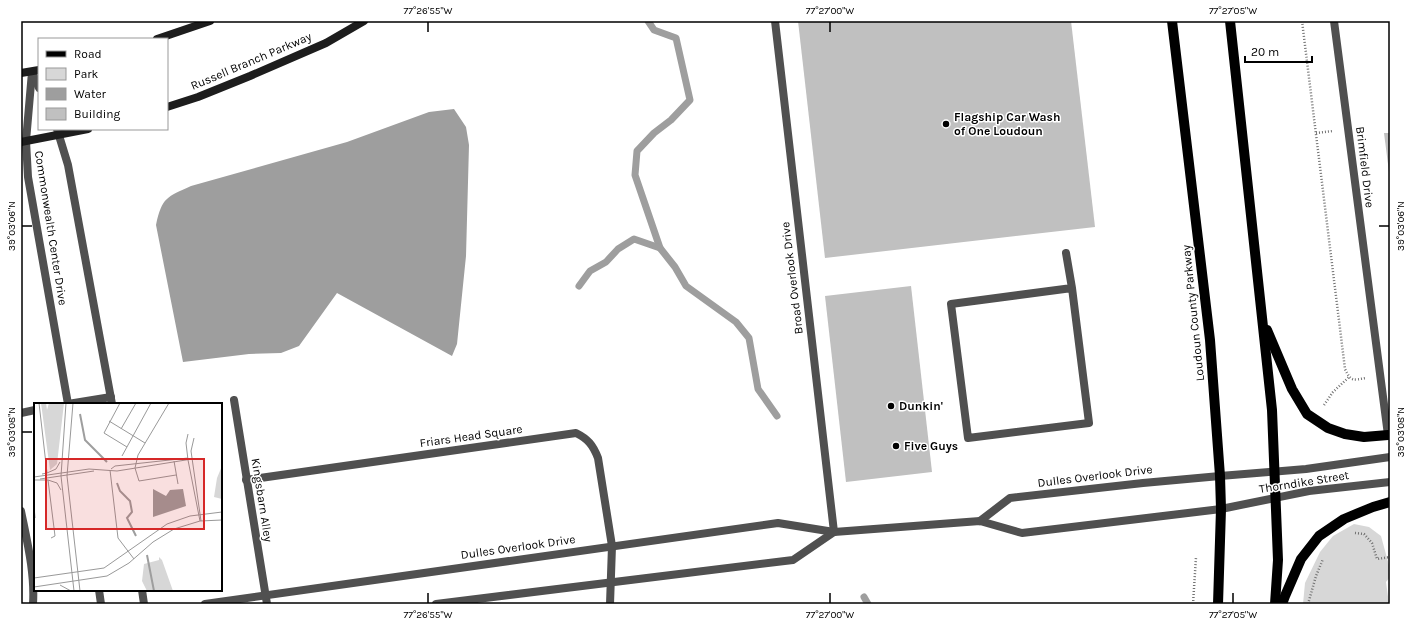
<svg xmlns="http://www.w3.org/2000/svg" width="1411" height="625" font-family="Karla,sans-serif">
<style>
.green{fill:#d7d7d7}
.water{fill:#9e9e9e}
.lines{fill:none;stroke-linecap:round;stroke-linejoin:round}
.stream{stroke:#9e9e9e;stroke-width:7}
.building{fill:#c0c0c0}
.path{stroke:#727272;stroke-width:2.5;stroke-dasharray:1 2;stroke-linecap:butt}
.service{stroke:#505050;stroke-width:8}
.minor{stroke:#505050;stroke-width:8}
.tertiary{stroke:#505050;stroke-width:8}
.secondary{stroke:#1d1d1d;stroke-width:8}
.primary{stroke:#000;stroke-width:10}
.ticks{fill:none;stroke:#000;stroke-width:1.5}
.poi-dot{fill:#000;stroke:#fff;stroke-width:1.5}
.labels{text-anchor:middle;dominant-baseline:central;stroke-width:3;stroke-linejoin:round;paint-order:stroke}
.street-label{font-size:12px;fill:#000;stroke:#fff}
.poi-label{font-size:12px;font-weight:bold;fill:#000;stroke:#fff;text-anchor:start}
.inset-river{fill:none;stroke:#9e9e9e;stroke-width:2}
.inset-road{fill:none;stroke:#999;stroke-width:1}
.view{fill:#d62828;fill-opacity:0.15;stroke:#d62828;stroke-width:2}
.inset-edge{fill:none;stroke:#000;stroke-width:2}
.neatline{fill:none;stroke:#000;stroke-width:1.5}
.ticks-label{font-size:10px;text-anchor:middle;fill:#000}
</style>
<rect width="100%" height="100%" fill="#fff"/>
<polygon class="green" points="1354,524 1369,527 1381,536 1390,569 1390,577 1386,582 1389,604 1303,604 1305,583 1320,552 1333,536"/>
<path class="water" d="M454 109 466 127 469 145 466 256 457 344 452 356 337 293 299 346 281 353 249 354 183 362 156 225C162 197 167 197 191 186L347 142 429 112Z"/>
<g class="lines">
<g class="stream">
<polyline points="648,21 654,30 676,38 690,100 671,120 654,133 637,151 635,175 660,248 675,267 686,286 736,322 749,338 758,389 777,416"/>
<polyline points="579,286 590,271 606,262 618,249 634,239 660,248"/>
<polyline points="864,597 868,604"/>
</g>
</g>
<g class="building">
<polygon points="798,21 1071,21 1095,227 825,258"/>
<polygon points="1384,133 1390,133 1390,172 1389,172"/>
<polygon points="911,286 932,472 846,482 825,296"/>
</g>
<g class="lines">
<g class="path">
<path d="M1302 21 1345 369C1351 382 1353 380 1366 378"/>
<polyline points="1316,133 1333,131"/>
<polyline points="1324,405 1333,392 1349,377"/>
<polyline points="1355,533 1364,534 1372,543 1377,559 1390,557"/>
<polyline points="1193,604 1196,557"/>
<polyline points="1308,604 1316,576 1323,559"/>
</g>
<g class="service">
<polyline points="1066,253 1072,288 1089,423 968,438 951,304 1072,288"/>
<polyline points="21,413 35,410"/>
<path d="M21 511C27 541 35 573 33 604"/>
</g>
<g class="minor">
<polyline points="775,21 834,532"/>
<polyline points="1334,21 1388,435"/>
<polyline points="32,72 26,141 28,177 68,404"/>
<polyline points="33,74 39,88"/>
<polyline points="57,129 68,165 112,404"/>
<polyline points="234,400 267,604"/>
<polyline points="68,404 111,397"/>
<path d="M246 480 576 433C588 439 593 445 598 458L612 546 610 604"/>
<polyline points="980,521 1010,498 1143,483 1220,476"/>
<polyline points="99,590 101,604"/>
<polyline points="142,590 144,604"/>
<polyline points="205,604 778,523 834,532 980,521 1022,533 1221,509"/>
<polyline points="436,604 793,560 834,532"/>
</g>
<g class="tertiary">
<polyline points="1220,476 1306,469 1390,457"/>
<polyline points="1221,509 1309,491 1390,482"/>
</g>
<g class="secondary">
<polyline points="157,39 210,21"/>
<polyline points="21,73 39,70"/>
<polyline points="167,107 198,97 250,76 326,43 364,21"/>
<polyline points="21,142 88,129"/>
</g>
<g class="primary">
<polyline points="1172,21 1210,340 1220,476 1221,509 1218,604"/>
<polyline points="1230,21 1272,410 1278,560 1275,604"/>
<polyline points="1267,330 1292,389 1307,414 1328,428 1345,434 1364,437 1388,435"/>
<polyline points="1282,604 1285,596 1301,559 1319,536 1344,519 1373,507 1390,502"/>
</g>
</g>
<path class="ticks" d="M428 22V32M830 22V32M1233 22V32M22 226H32M1379 226H1389M22 432H32M1379 432H1389M428 593V603M830 593V603M1233 593V603"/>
<g class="poi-dot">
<circle cx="946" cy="124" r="4"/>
<circle cx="891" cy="406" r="4"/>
<circle cx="896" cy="446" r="4"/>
</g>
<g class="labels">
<g class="street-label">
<text transform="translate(251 61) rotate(-23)">Russell Branch Parkway</text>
<text transform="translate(1365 167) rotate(83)">Brimfield Drive</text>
<text transform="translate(51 228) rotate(81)">Commonwealth Center Drive</text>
<text transform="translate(792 278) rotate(-97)">Broad Overlook Drive</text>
<text transform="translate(1193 313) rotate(-96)">Loudoun County Parkway</text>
<text transform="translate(471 436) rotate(-8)">Friars Head Square</text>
<text transform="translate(1095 476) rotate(-7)">Dulles Overlook Drive</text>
<text transform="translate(1304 482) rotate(-9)">Thorndike Street</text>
<text transform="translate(262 500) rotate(81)">Kingsbarn Alley</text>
<text transform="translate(518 547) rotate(-8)">Dulles Overlook Drive</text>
</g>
<g class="poi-label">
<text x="954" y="117">Flagship Car Wash<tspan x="954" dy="14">of One Loudoun</tspan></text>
<text x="899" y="406">Dunkin'</text>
<text x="904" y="446">Five Guys</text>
</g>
</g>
<g transform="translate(34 403)">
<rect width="188" height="188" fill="#fff"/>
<path d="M7 0H12L13 7 15 0H30L23 61 16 67ZM188 63V96L180 94 183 75ZM125 154 128 157 139 188H113L108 178 110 161 125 157Z" fill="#d7d7d7"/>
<path d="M119 86 132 93 136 87 149 86 152 103 119 114Z" fill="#9e9e9e"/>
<path class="inset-river" d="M46 11 51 37 73 59M83 80 86 88 96 98 98 109 93 115 102 133M113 152 120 188"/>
<path class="inset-road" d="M5 0 13 70 8 71M32 0 27 73 40 188M39 0 33 73 46 188M86 0 70 30 93 44M135 0 104 52 101 65 105 78 142 72M75 18 111 40M87 26 102 0M154 31 152 40 154 57 166 118M160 35 157 48 167 118M88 53 117 0M140 58 144 81M77 66 81 63 154 55M76 67 84 135 100 156M13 70 22 66 26 59M0 74 55 66 83 68 158 56M6 76 60 68M0 77H14L21 133 17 135M14 77 23 80 27 87M0 103 1 115M0 175 70 165 133 121 156 113 188 109M26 182 37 188M0 184 73 173 95 160 119 139 140 126 166 118 188 117"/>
<path class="view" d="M12 56H170V126H12Z"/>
<rect width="188" height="188" class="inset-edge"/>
</g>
<rect width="1411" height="625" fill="none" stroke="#ffffff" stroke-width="44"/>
<rect x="38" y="38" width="130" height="92" fill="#ffffff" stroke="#999999"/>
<rect x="46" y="51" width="20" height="6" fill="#000000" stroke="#999999"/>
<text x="74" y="58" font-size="12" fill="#000000">Road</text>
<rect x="46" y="68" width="20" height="12" fill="#d7d7d7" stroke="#999999"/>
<text x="74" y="78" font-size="12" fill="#000000">Park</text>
<rect x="46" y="88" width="20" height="12" fill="#9e9e9e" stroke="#999999"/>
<text x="74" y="98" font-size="12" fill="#000000">Water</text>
<rect x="46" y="108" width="20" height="12" fill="#c0c0c0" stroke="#999999"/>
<text x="74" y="118" font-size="12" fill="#000000">Building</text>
<path d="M1245 56v6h67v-6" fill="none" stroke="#000000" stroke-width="2"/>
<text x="1251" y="56" font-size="12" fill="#000000" stroke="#ffffff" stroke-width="3" paint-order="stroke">20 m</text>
<rect x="22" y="22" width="1367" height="581" class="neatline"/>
<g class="ticks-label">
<text x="428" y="14">77°26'55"W</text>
<text x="830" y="14">77°27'00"W</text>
<text x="1233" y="14">77°27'05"W</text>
<text transform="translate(1400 226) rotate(-90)" y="4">39°03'06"N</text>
<text transform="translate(11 226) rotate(-90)" y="4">39°03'06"N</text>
<text transform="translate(1400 432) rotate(-90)" y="4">39°03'08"N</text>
<text transform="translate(11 432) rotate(-90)" y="4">39°03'08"N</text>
<text x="428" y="618">77°26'55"W</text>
<text x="830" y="618">77°27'00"W</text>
<text x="1233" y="618">77°27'05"W</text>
</g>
</svg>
